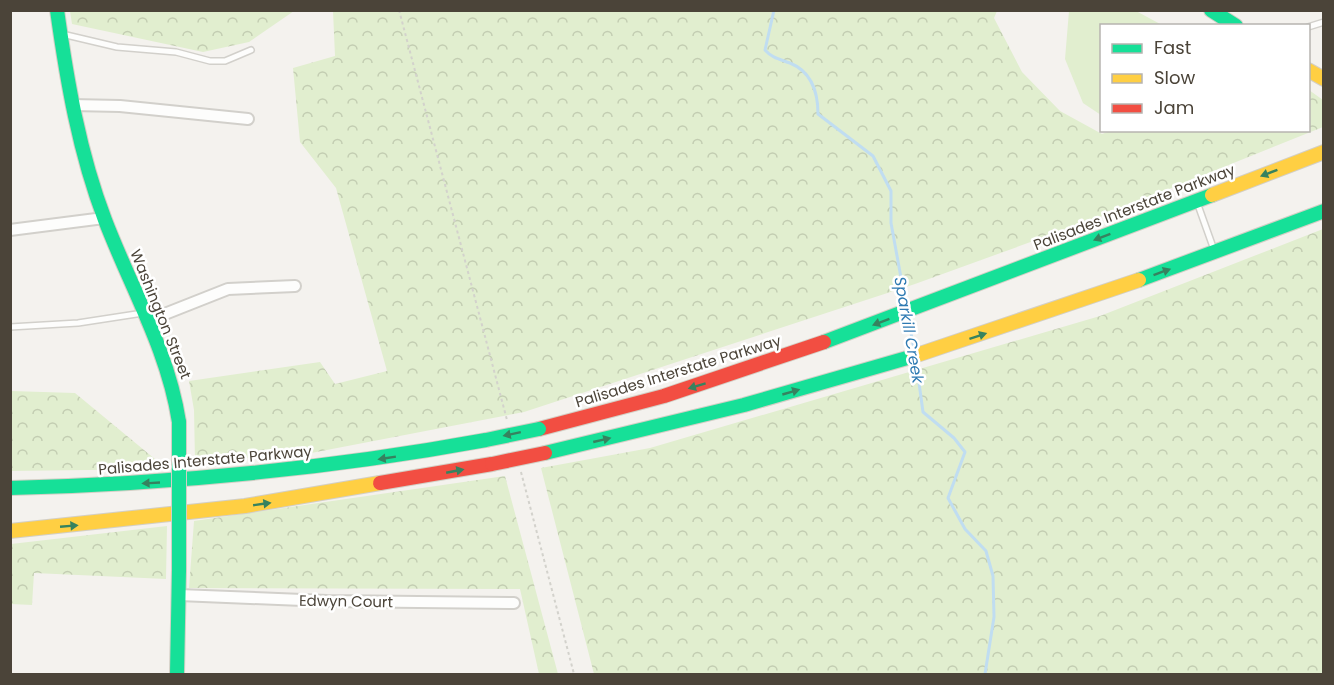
<svg xmlns="http://www.w3.org/2000/svg" width="1334" height="685" font-family="Poppins,sans-serif">
<style>
.forest{fill:url(#forest-crowns)}
.garden{fill:#e1eecf}
.lines{fill:none;stroke-linecap:round;stroke-linejoin:round}
.stream{stroke:#c0ddf1;stroke-width:3}
.lane-casing{stroke:#d2d0cb;stroke-width:8}
.street-casing{stroke:#d2d0cb;stroke-width:14}
.fast-casing{stroke:#d3cfc5;stroke-width:16}
.slow-casing{stroke:#d3cfc5;stroke-width:16}
.jam-casing{stroke:#d3cfc5;stroke-width:16}
.path{stroke:#d3d2cc;stroke-width:2;stroke-dasharray:3 3;stroke-linecap:butt}
.lane{stroke:#fdfdfc;stroke-width:5}
.street{stroke:#fdfdfc;stroke-width:10}
.fast{stroke:#16e098;stroke-width:14}
.slow{stroke:#ffcf43;stroke-width:14}
.jam{stroke:#f24e42;stroke-width:14}
.fast-bridge-casing{stroke:#d3cfc5;stroke-width:16;stroke-linecap:butt}
.jam-bridge-casing{stroke:#d3cfc5;stroke-width:16;stroke-linecap:butt}
.fast-bridge{stroke:#16e098;stroke-width:14}
.jam-bridge{stroke:#f24e42;stroke-width:14}
.oneway{fill:#36825f}
.labels{text-anchor:middle;dominant-baseline:central;stroke-width:5;stroke-linejoin:round;paint-order:stroke}
.street-label{font-size:15px;fill:#4b4439;stroke:#fff}
.water-label{font-size:16px;font-style:italic;fill:#2e7ab2;stroke:#fff}
</style>
<defs>
<pattern id="forest-crowns" width="20" height="18" patternUnits="userSpaceOnUse" patternTransform="scale(1.5)"><rect width="20" height="18" fill="#e1eecf"/><path d="M2 6a3 3 0 1 1 6 0M12 15a3 3 0 1 1 6 0" fill="none" stroke="#c3cdb2"/></pattern>
</defs>
<rect width="100%" height="100%" fill="#f4f2ee"/>
<g class="forest">
<polygon points="70,11 70,10 294,11 249,42 203,52 72,24"/>
<polygon points="333,11 997,11 994,18 1022,72 1060,111 1102,134 1113,130 1308,130 1309,90 1323,100 1323,127 1097,218 915,284 524,412 306,454 195,461 194,410 189,381 320,362 335,384 387,371 336,188 300,142 293,68 335,56"/>
<polygon points="1323,229 1323,674 594,674 541,468 650,448 1100,316"/>
<polygon points="11,391 75,393 167,469 11,471"/>
<polygon points="505,476 558,674 539,674 520,589 189,588 194,521"/>
<polygon points="167,526 166,579 34,573 32,605 11,604 11,544"/>
</g>
<polygon class="garden" points="1069,11 1136,11 1162,25 1102,26 1101,115 1083,103 1065,59"/>
<g class="lines">
<g class="stream">
<path d="M774 10 765 50C772 58 779 59 790 63 812 72 818 93 818 114L873 156 891 191V223L906 305"/>
<polyline points="908,317 914,349"/>
<polyline points="916,361 923,412 954,438 965,452 948,498 965,529 986,551 993,576 994,617 985,674"/>
</g>
<defs>
<g id="lane">
<polyline points="1308,27 1324,22"/>
<polyline points="62,34 117,47 176,52 210,61 225,61 251,50"/>
<polyline points="1198,205 1213,247"/>
<polyline points="10,327 78,323 143,313"/>
</g>
<g id="street">
<polyline points="72,105 120,106 248,119"/>
<polyline points="10,230 104,218"/>
<polyline points="147,321 228,289 295,286"/>
<polyline points="179,595 327,601 514,603"/>
</g>
<g id="fast">
<path d="M57 10C67 81 79 152 105 220 131 288 168 350 179 422"/>
<polyline points="1211,10 1236,26"/>
<polyline points="1139,280 1324,211"/>
<polyline points="824,342 1212,195"/>
<polyline points="545,453 744,405 914,356"/>
<path d="M10 488C170 484 328 469 486 440"/>
<polyline points="177,674 179,570"/>
</g>
<g id="slow">
<polyline points="1308,70 1324,79"/>
<polyline points="1212,195 1324,152"/>
<polyline points="914,356 1139,280"/>
<polyline points="10,531 245,506 380,483"/>
</g>
<g id="jam">
<polyline points="539,429 664,396 824,342"/>
<polyline points="380,483 492,464"/>
</g>
</defs>
<use href="#lane" class="lane-casing"/>
<use href="#street" class="street-casing"/>
<use href="#fast" class="fast-casing"/>
<use href="#slow" class="slow-casing"/>
<use href="#jam" class="jam-casing"/>
<g class="path">
<polyline points="399,10 507,420"/>
<polyline points="521,472 574,674"/>
</g>
<use href="#lane" class="lane"/>
<use href="#street" class="street"/>
<use href="#fast" class="fast"/>
<use href="#slow" class="slow"/>
<use href="#jam" class="jam"/>
<defs>
<g id="fast-bridge">
<polyline points="179,422 179,570"/>
<polyline points="486,440 539,429"/>
</g>
<polyline id="jam-bridge" points="492,464 545,453"/>
</defs>
<use href="#fast-bridge" class="fast-bridge-casing"/>
<use href="#jam-bridge" class="jam-bridge-casing"/>
<use href="#fast-bridge" class="fast-bridge"/>
<use href="#jam-bridge" class="jam-bridge"/>
</g>
<defs><path id="oneway-solid" d="M-6-.8H1V-3.2L6.5 0L1 3.2V.8H-6Z" transform="scale(1.5)"/></defs>
<g class="oneway">
<use href="#oneway-solid" transform="translate(1269 173) rotate(159)"/>
<use href="#oneway-solid" transform="translate(1102 237) rotate(159)"/>
<use href="#oneway-solid" transform="translate(1162 272) rotate(-20)"/>
<use href="#oneway-solid" transform="translate(881 322) rotate(159)"/>
<use href="#oneway-solid" transform="translate(978 336) rotate(-18)"/>
<use href="#oneway-solid" transform="translate(697 386) rotate(163)"/>
<use href="#oneway-solid" transform="translate(791 392) rotate(-16)"/>
<use href="#oneway-solid" transform="translate(512 434) rotate(168)"/>
<use href="#oneway-solid" transform="translate(602 440) rotate(-13)"/>
<use href="#oneway-solid" transform="translate(387 458) rotate(171)"/>
<use href="#oneway-solid" transform="translate(455 471) rotate(-11)"/>
<use href="#oneway-solid" transform="translate(151 483) rotate(177)"/>
<use href="#oneway-solid" transform="translate(262 504) rotate(-8)"/>
<use href="#oneway-solid" transform="translate(69 526) rotate(-5)"/>
</g>
<g class="labels">
<g class="street-label">
<text transform="translate(1134 207) rotate(-21)">Palisades Interstate Parkway</text>
<text transform="translate(161 314) rotate(68)">Washington Street</text>
<text transform="translate(678 371) rotate(-17)">Palisades Interstate Parkway</text>
<text transform="translate(205 460) rotate(-5)">Palisades Interstate Parkway</text>
<text transform="translate(346 601) rotate(1)">Edwyn Court</text>
</g>
<g class="water-label">
<text transform="translate(909 330) rotate(80)">Sparkill Creek</text>
</g>
</g>
<rect width="1334" height="685" fill="none" stroke="#4b4439" stroke-width="24"/>
<rect x="1100" y="24" width="210" height="108" fill="#ffffff" stroke="#b7b4b0" stroke-width="1.5"/>
<rect x="1112" y="44" width="30" height="9" fill="#16e098" stroke="#b7b4b0" stroke-width="1.5"/>
<text x="1154" y="54" font-size="18" fill="#4b4439">Fast</text>
<rect x="1112" y="74" width="30" height="9" fill="#ffcf43" stroke="#b7b4b0" stroke-width="1.5"/>
<text x="1154" y="84" font-size="18" fill="#4b4439">Slow</text>
<rect x="1112" y="104" width="30" height="9" fill="#f24e42" stroke="#b7b4b0" stroke-width="1.5"/>
<text x="1154" y="114" font-size="18" fill="#4b4439">Jam</text>
</svg>
